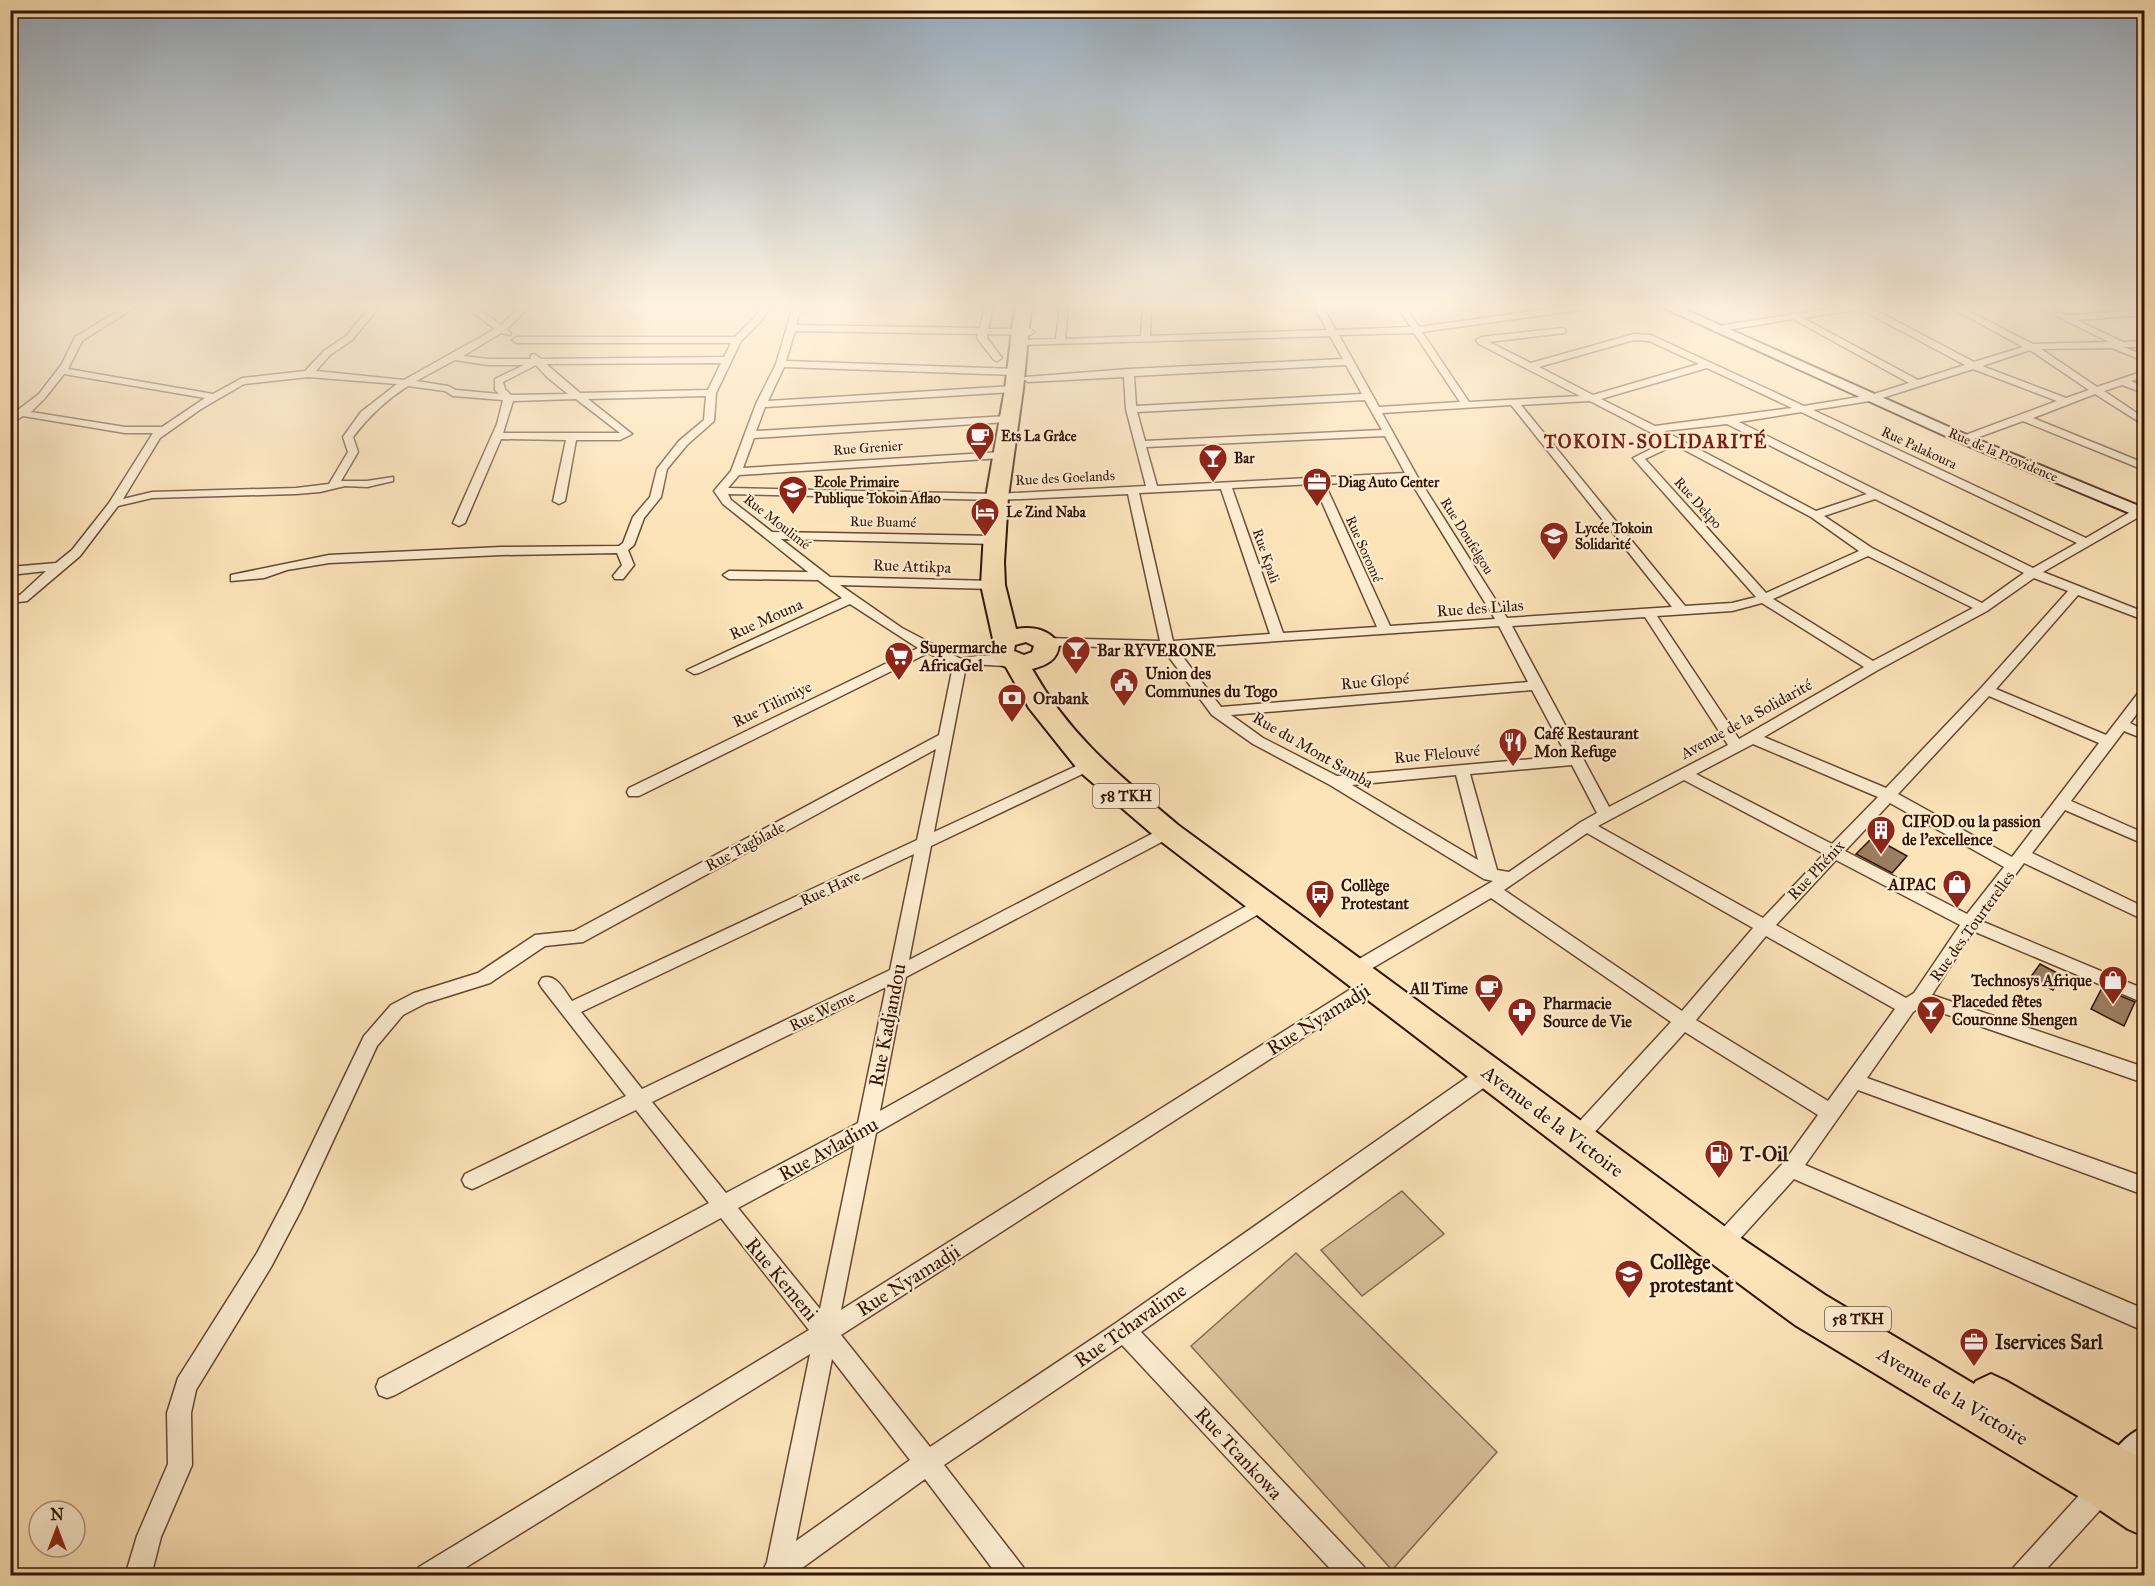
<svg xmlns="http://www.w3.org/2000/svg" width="2155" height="1586" font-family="'IM FELL Great Primer',serif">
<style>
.green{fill:#dac09a;stroke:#866a50;stroke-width:1.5}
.building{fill:#9c7f62;stroke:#331305;stroke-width:1.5}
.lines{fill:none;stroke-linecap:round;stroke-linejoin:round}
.street-casing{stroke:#654732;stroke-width:3}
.secondary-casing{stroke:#331305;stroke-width:4}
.highway-casing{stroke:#331305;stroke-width:4}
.street{fill:#fdedd1;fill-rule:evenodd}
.secondary{fill:#fdedd1;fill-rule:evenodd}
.highway{fill:#fce3b8;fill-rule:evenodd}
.labels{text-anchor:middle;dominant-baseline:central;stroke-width:4.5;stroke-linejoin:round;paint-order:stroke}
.far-poi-label{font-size:14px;font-weight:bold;fill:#331305;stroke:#fdedd1;text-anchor:start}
.far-street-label{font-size:14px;fill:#331305;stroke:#fdedd1}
.shield{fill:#fdedd1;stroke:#705442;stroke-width:1.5}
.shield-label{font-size:15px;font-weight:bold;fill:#331305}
.street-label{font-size:16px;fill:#331305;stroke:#fdedd1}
.poi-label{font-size:16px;font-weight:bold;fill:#331305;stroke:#fdedd1;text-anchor:start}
.far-district-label{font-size:18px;font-weight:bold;letter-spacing:1.5px;fill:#7a1f14;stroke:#fdedd1}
.near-street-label{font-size:20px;fill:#331305;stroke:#fdedd1}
.near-poi-label{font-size:20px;font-weight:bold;fill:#331305;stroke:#fdedd1;text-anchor:start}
</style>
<rect width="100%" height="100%" fill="#fce3b8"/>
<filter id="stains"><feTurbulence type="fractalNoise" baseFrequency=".00333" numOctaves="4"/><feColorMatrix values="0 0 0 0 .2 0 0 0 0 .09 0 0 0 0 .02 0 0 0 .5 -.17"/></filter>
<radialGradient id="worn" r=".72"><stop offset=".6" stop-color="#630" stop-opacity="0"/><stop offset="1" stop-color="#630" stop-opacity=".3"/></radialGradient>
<!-- green -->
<g class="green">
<path d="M1402 1191 1444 1234 1362 1296 1321 1250Z"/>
<path d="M1296 1253 1497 1452 1392 1570 1191 1346Z"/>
</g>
<!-- building -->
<g class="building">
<path d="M1873 837 1907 856 1892 873 1856 854Z"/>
<path d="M2040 964 2063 976 2053 990 2030 978Z"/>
<path d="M2102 988 2135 1002 2124 1026 2091 1009Z"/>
</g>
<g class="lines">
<!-- street casing -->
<g class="street-casing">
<g id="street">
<path d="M127 306H137L82 341 68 369 213 394 242 378 305 371 324 351 346 336 371 306H380L352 340 330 355 316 371 404 380 495 329 464 306H474L501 325 521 306H530L507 329 511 333 510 335 501 333 463 356 488 359H531V355L534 354 541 359 724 357 731 343H517L512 340 517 337H735L755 317 762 306H770L762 320 741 341 716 393 714 421 687 445 667 469 661 497 644 518 634 545 628 550 634 565 623 579H615L613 576 622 565 617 553 501 555 329 563 287 570 264 578 231 581V575L329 555 501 547 619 546 623 543 633 517 650 497 657 469 679 441 704 420 706 396 588 399 632 434 620 440H576L565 501 559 504 553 501 566 440 501 439 465 523 459 526 453 523 497 424 503 400 453 396 445 391 408 386C386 400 369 416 353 437L358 452 341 481H367L393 477V481L367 487 345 486 320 492 296 494 152 498 118 506 80 556 27 601 10 603V595H20L46 571 10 575V567L56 563 72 550 109 503 153 433H125L23 416 10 424V416L39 394 62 364 75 337ZM455 360 488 365H524L495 379V390L499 394 456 390 448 386 416 381ZM721 363 708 390 580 393 546 364ZM536 365 547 377 568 394 511 395 505 389 503 382ZM64 374 205 398 162 427H125L31 412 45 398ZM308 377 397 384 361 412 343 437 348 452 329 484 296 488 152 492 123 499 160 438 201 409 244 384ZM576 399 620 433H503L513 401Z"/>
<path d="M793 306H801L796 325 980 328 985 306H993L988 329H1030L1034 332 1030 335 987 334V338L1002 358 997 361 994 360 977 338 978 334 795 331 786 361 1016 369 1021 372 1016 375 784 367 768 401 1014 386 1019 389 1014 392 765 407 756 431 1007 416 1012 419 1007 422 754 438 743 468 1002 452 1007 455 1002 458 739 475 728 488 997 494 1146 486 1126 409 1124 377 1028 382 1023 379 1025 377 1129 369 1343 359 1330 336 1016 345V341L1019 340 1056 339 1060 306H1068L1065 339 1141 336 1143 306H1151L1150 336 1327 330 1314 306H1322L1336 330 1411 327 1397 306H1405L1419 327 1569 306H1592L1588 309 1422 332 1469 402 1580 396 1479 344 1476 340 1481 337 1562 328 1565 329V333L1489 342 1531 363 1634 334 1651 335 1804 406 1871 395 1909 383 1793 319 1715 332 1711 329 1712 327 1845 306H1868L1974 362 2023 347 1948 306H1959L2033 344 2109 342 2037 306H2048L2067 315 2144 310V315L2077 320 2123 342 2144 341V347H2123L2144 355V361L2112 348 2041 349 2097 387 2144 371V377L2131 381 2144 387V393L2122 385 2104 391 2144 418V425L2095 394 2033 418 2144 463V470L2023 421 1968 441H1960V437L2057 401 1973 369 1876 400 1813 410 2086 538 2144 504V514L2043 572 2144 612V620L2078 595 1996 689 2106 735 2139 692 2144 691V704L2130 723 2144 730V739L2124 731 2071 801 2144 833V844L2065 810 2032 853 2144 907V920L2024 863 1981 921 2144 989V1003L1973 931 1932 995 2144 1067V1083L1922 1006 1913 1012 1867 1078 2144 1177V1195L1858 1090 1805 1165 2144 1309V1331L1794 1179 1736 1243 1729 1246 1722 1243 1719 1236 1722 1229 1784 1162 1818 1115 1685 1032 1593 1134 1586 1137 1579 1134 1576 1128 1579 1122 1671 1022 1491 898 1359 976 1353 978 1347 976 1344 971 1347 966 1493 881 1484 879 1330 785 1253 744 1212 715 1163 649 1040 645 1038 642 1045 638 1160 641 1128 494 997 500 728 494 731 500 772 532 995 536 1001 540 995 544 781 539 830 577 993 581 999 585 993 589 840 585 902 628 961 659C973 655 1010 653 1019 661 1007 671 981 661 966 666L934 832 1085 762H1095L1097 765 1095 768 931 846 909 960 1163 828H1173L1176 832 1173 836 906 977 880 1111 1259 899 1265 897 1271 899 1273 903 1271 907 876 1133 841 1310 1370 977 1376 975 1382 977 1385 982 1382 987 841 1335 930 1447 1116 1323 1482 1067 1489 1065 1496 1067 1498 1073 1496 1079 1141 1332 1364 1567 1367 1576H1337L1122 1345 944 1465 1023 1567 1026 1576H998L925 1479 791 1576H764L763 1571 767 1562 810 1354 452 1576H416L419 1567 809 1330 721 1218 395 1395 387 1398 379 1395 376 1387 379 1379 709 1203 636 1110 479 1186 472 1189 465 1186 462 1180 465 1174 626 1096 542 988 539 983 542 978C556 973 564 990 572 1001L917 840 936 749 583 942 545 946 490 983 426 1003 403 1015 377 1046 301 1210 271 1267 196 1390 191 1413 192 1465 161 1537 151 1576H125L137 1536 168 1464 167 1413 178 1378 257 1253 287 1196 364 1036 391 1005 414 993 478 973 535 935 574 931 939 735 953 666 928 653 639 796H629L627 792 629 788 918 648 850 604 699 673 694 674 687 670 842 598 818 580 729 579 723 575 729 571 808 572 723 504 714 491 731 471 756 404 776 364ZM1860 309 1965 365 1918 380 1803 318ZM1414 333 1460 402 1379 407 1339 335ZM1634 340 1649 341 1699 364 1593 395 1539 367ZM2030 350 2089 390 2066 398 1982 366ZM1346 365 1362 394 1136 406 1134 376ZM1707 368 1792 408 1655 426 1601 399ZM1365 400 1382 430 1145 441 1137 412ZM1590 401 1667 441 1633 458 1756 597 1732 603 1685 606 1521 405ZM1511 405 1512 406 1672 607 1507 618 1417 476 1382 413ZM1801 412 2077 543 2033 568 1739 422ZM1727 424 1867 494 1816 511 1664 431ZM1385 436 1405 473 1157 486 1146 447ZM1675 445 1811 517 1859 551 1766 593 1645 459ZM1409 479 1495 619 1390 626 1325 484ZM1314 484 1377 627 1283 633 1232 488ZM1221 489 1270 634 1173 641 1139 493ZM1875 499 2024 573 1982 603 1872 548 1824 516ZM1868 556 1973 608 1873 661 1773 599ZM2034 578 2068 591 1982 687 1886 788 1764 737 1878 670 1987 611ZM1762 603 1864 667 1739 739 1657 616 1732 611ZM1645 617 1728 745 1609 807 1512 626ZM1499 626 1528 682 1221 707 1176 648ZM1532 690 1567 756 1337 776 1263 738 1231 715ZM1989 696 2099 743 2012 857 1898 794ZM1753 744 1878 797 1832 844 1696 774ZM1572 765 1597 813 1581 822 1509 872 1497 870 1470 774ZM1456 775 1478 860 1352 785ZM1684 780 1824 854 1763 918 1598 826ZM1890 803 2004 867 1967 914 1845 851ZM1587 833 1753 928 1682 1011 1504 890ZM914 854 890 970 642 1089 581 1012ZM1836 860 1960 925 1914 993 1906 998 1776 925ZM1766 936 1895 1009 1828 1101 1696 1020ZM886 987 858 1123 726 1193 652 1102ZM854 1145 820 1309 738 1208ZM832 1359 910 1460 796 1541Z"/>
<path d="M2102 1477 2111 1480 2114 1489 2111 1498 2040 1576H2011L2014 1567 2093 1480Z"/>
</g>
</g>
<!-- secondary casing -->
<g class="secondary-casing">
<g id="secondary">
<path d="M1660 306H1677L1969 436 2144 508V519L1959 442Z"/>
<path d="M2144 1427V1471L2134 1484 2121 1489 2108 1484 2103 1471C2111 1452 2125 1435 2144 1427Z"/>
</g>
</g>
<!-- highway casing -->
<g class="highway-casing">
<path id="highway" d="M1015 306H1031L1023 389 1008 497 1004 562 1005 585 1016 629C1032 626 1049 629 1059 644 1058 660 1047 665 1032 669 1071 738 1119 775 1178 825L1735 1234 1825 1295 1974 1384 1976 1381 1991 1374 2006 1381 2144 1460V1536L2128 1529 2088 1502 1795 1325 1707 1260 1158 839 1080 772 1029 708 1006 667 997 663 988 653 993 639 981 585 986 497 1005 389ZM1026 642 1034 646 1032 652 1024 655 1014 651 1015 645Z"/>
</g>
<!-- street -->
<use href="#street" class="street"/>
<!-- secondary -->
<use href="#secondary" class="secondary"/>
<!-- highway -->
<use href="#highway" class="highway"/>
</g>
<!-- sky -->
<linearGradient id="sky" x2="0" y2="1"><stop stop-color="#95aabc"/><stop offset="0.58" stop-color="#fef2df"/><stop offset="1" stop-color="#fef2df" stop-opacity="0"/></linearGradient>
<rect width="2155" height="528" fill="url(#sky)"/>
<!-- icons -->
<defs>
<g id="cafe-pin" transform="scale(1.5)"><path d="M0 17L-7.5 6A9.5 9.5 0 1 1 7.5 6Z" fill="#8f2418" stroke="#fdedd1"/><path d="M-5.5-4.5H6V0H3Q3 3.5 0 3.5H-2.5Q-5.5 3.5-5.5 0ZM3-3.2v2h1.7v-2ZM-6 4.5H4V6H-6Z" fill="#fff"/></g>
<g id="bar-pin" transform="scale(1.5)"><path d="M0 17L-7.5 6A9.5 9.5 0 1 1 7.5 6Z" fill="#8f2418" stroke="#fdedd1"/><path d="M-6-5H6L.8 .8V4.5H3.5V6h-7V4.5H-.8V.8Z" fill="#fff"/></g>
<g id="office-pin" transform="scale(1.5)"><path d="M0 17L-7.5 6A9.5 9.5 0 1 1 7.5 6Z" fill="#8f2418" stroke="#fdedd1"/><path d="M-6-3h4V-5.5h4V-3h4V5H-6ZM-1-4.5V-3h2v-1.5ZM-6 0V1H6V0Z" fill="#fff"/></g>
<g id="school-pin" transform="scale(1.5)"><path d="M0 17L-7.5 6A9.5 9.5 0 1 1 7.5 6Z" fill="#8f2418" stroke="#fdedd1"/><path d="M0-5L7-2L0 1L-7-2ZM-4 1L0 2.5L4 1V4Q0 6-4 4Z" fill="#fff"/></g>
<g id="hotel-pin" transform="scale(1.5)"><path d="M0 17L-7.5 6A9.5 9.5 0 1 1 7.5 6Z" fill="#8f2418" stroke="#fdedd1"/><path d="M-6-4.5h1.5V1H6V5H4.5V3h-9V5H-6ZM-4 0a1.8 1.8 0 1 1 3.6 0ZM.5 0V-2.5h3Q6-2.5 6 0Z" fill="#fff"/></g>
<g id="supermarket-pin" transform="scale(1.5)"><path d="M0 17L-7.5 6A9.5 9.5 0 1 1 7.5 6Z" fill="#8f2418" stroke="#fdedd1"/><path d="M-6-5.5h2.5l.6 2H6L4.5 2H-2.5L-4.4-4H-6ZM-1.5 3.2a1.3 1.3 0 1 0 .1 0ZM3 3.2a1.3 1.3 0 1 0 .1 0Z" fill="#fff"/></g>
<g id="civic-pin" transform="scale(1.5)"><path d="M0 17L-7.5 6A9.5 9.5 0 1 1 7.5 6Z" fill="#8f2418" stroke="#fdedd1"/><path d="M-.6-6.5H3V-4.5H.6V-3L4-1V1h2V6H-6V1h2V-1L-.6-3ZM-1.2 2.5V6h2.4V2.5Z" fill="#fff"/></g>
<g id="bank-pin" transform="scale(1.5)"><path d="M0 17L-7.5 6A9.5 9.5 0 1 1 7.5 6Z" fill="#8f2418" stroke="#fdedd1"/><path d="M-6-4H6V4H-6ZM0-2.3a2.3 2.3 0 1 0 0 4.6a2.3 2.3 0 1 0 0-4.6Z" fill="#fff"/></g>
<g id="restaurant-pin" transform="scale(1.5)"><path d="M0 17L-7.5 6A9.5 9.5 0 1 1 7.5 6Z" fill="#8f2418" stroke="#fdedd1"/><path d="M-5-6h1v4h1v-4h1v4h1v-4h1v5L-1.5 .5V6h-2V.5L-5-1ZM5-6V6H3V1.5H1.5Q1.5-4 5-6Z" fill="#fff"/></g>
<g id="building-pin" transform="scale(1.5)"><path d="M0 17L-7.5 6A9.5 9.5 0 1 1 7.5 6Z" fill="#8f2418" stroke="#fdedd1"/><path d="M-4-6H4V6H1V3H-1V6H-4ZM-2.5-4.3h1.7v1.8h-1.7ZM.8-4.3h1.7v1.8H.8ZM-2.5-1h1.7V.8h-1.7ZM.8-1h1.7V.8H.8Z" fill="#fff"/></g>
<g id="shop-pin" transform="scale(1.5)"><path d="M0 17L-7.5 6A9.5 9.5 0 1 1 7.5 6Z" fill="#8f2418" stroke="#fdedd1"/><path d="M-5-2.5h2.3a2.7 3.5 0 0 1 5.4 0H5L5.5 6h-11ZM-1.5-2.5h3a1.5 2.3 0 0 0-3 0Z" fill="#fff"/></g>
<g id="bus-pin" transform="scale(1.5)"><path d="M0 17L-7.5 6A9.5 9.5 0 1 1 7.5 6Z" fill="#8f2418" stroke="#fdedd1"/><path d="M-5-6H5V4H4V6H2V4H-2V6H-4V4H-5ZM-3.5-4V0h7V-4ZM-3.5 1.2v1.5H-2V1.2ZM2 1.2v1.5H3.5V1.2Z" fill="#fff"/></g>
<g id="pharmacy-pin" transform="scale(1.5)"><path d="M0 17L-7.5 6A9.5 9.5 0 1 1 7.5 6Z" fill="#8f2418" stroke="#fdedd1"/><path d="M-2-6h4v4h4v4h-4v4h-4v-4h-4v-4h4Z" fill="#fff"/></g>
<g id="fuel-pin" transform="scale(1.5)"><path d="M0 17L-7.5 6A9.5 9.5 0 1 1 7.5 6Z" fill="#8f2418" stroke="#fdedd1"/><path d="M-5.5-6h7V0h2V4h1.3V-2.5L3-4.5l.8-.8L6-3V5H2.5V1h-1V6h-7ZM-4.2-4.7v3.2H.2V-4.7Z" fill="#fff"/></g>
</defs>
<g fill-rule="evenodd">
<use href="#cafe-pin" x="980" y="436"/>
<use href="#bar-pin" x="1213" y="458"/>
<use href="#office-pin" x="1317" y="482"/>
<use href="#school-pin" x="793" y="490"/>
<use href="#hotel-pin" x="985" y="512"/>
<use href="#school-pin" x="1554" y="536"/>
<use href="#bar-pin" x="1076" y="650"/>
<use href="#supermarket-pin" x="899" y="656"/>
<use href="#civic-pin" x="1124" y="682"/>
<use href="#bank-pin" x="1012" y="698"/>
<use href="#restaurant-pin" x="1513" y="742"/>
<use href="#building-pin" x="1881" y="830"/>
<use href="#shop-pin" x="1957" y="884"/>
<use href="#bus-pin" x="1320" y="894"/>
<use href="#shop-pin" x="2113" y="980"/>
<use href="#cafe-pin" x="1489" y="988"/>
<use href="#bar-pin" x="1931" y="1010"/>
<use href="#pharmacy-pin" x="1522" y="1012"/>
<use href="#fuel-pin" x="1719" y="1154"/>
<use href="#school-pin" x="1629" y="1274"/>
<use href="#office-pin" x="1974" y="1342"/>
</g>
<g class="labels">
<!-- far-poi labels -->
<g class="far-poi-label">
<text x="1001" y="436">Ets La Grâce</text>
<text x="1234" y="458">Bar</text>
<text x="814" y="482">Ecole Primaire<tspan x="814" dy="16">Publique Tokoin Aflao</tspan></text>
<text x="1338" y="482">Diag Auto Center</text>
<text x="1006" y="512">Le Zind Naba</text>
<text x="1575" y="528">Lycée Tokoin<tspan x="1575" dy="16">Solidarité</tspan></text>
</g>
<!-- far-street labels -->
<g class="far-street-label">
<text transform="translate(868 448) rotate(-4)">Rue Grenier</text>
<text transform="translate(1919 448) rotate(25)">Rue Palakoura</text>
<text transform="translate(2003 455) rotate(23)">Rue de la Providence</text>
<text transform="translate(1065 478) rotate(-3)">Rue des Goelands</text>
<text transform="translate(1698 503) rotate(48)">Rue Dekpo</text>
<text transform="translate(777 522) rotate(38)">Rue Moulimé</text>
<text transform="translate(883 522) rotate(1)">Rue Buamé</text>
<text transform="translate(1467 536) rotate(58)">Rue Doufelgou</text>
<text transform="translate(1364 549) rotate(66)">Rue Soromé</text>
<text transform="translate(1266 556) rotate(71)">Rue Kpali</text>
</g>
<!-- shield labels -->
<g class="shield">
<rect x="1093" y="784" width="66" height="24" rx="4.5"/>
<rect x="1825" y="1307" width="66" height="24" rx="4.5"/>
</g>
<g class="shield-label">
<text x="1126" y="796">58 TKH</text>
<text x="1858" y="1319">58 TKH</text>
</g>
<!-- street labels -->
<g class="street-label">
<text transform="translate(912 566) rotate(2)">Rue Attikpa</text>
<text transform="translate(1480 608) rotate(-4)">Rue des Lilas</text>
<text transform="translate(766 619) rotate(-24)">Rue Mouna</text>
<text transform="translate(1375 681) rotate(-5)">Rue Glopé</text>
<text transform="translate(772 704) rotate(-26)">Rue Tilimiye</text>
<text transform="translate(1746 719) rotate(-29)">Avenue de la Solidarité</text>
<text transform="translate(1313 750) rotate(30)">Rue du Mont Samba</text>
<text transform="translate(1437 754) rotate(-5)">Rue Flelouvé</text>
<text transform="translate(745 846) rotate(-28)">Rue Tagblade</text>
<text transform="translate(1816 870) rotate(-47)">Rue Phénix</text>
<text transform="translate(830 888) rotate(-25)">Rue Have</text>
<text transform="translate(1972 926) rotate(-54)">Rue des Tourterelles</text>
<text transform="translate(822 1011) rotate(-26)">Rue Weme</text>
</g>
<!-- poi labels -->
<g class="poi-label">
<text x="920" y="647">Supermarche<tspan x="920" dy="18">AfricaGel</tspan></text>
<text x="1097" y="650">Bar RYVERONE</text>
<text x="1145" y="673">Union des<tspan x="1145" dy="18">Communes du Togo</tspan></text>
<text x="1033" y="698">Orabank</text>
<text x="1534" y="733">Café Restaurant<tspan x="1534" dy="18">Mon Refuge</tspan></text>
<text x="1902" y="821">CIFOD ou la passion<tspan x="1902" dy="18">de l'excellence</tspan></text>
<text x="1936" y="884" text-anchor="end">AIPAC</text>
<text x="1341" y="885">Collège<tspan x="1341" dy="18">Protestant</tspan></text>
<text x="2092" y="980" text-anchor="end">Technosys Afrique</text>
<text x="1468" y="988" text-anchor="end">All Time</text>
<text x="1952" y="1001">Placeded fêtes<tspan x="1952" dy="18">Couronne Shengen</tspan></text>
<text x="1543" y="1003">Pharmacie<tspan x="1543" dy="18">Source de Vie</tspan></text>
</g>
<!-- far-district labels -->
<g class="far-district-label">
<text x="1656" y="442">TOKOIN-SOLIDARITÉ</text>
</g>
<!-- near-street labels -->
<g class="near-street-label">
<text transform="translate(1318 1019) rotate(-32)">Rue Nyamadji</text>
<text transform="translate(887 1025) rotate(-79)">Rue Kadjandou</text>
<text transform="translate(1553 1121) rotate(37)">Avenue de la Victoire</text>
<text transform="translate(828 1149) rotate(-29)">Rue Avladinu</text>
<text transform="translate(782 1279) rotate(50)">Rue Kemeni</text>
<text transform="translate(908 1280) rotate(-32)">Rue Nyamadji</text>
<text transform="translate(1130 1325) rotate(-35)">Rue Tchavalime</text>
<text transform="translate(1953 1396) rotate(31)">Avenue de la Victoire</text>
<text transform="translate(1239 1453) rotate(47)">Rue Tcankowa</text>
</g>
<!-- near-poi labels -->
<g class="near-poi-label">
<text x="1740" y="1154">T-Oil</text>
<text x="1650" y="1262">Collège<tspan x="1650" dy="23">protestant</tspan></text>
<text x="1995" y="1342">Iservices Sarl</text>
</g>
</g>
<!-- margin -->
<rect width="2155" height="1586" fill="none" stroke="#fce3b8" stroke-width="36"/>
<rect x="12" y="12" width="2131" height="1562" fill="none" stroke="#331305" stroke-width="3"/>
<rect x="18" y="18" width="2119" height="1550" fill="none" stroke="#331305" stroke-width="1.5"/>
<!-- north arrow -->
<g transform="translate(57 1529)"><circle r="28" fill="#fdedd1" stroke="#ac967f" stroke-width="1.5"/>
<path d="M0-4.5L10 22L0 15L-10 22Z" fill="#8f2418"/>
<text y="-9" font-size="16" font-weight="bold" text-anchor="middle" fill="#331305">N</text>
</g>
<rect width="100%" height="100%" filter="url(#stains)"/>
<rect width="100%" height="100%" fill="url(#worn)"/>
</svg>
